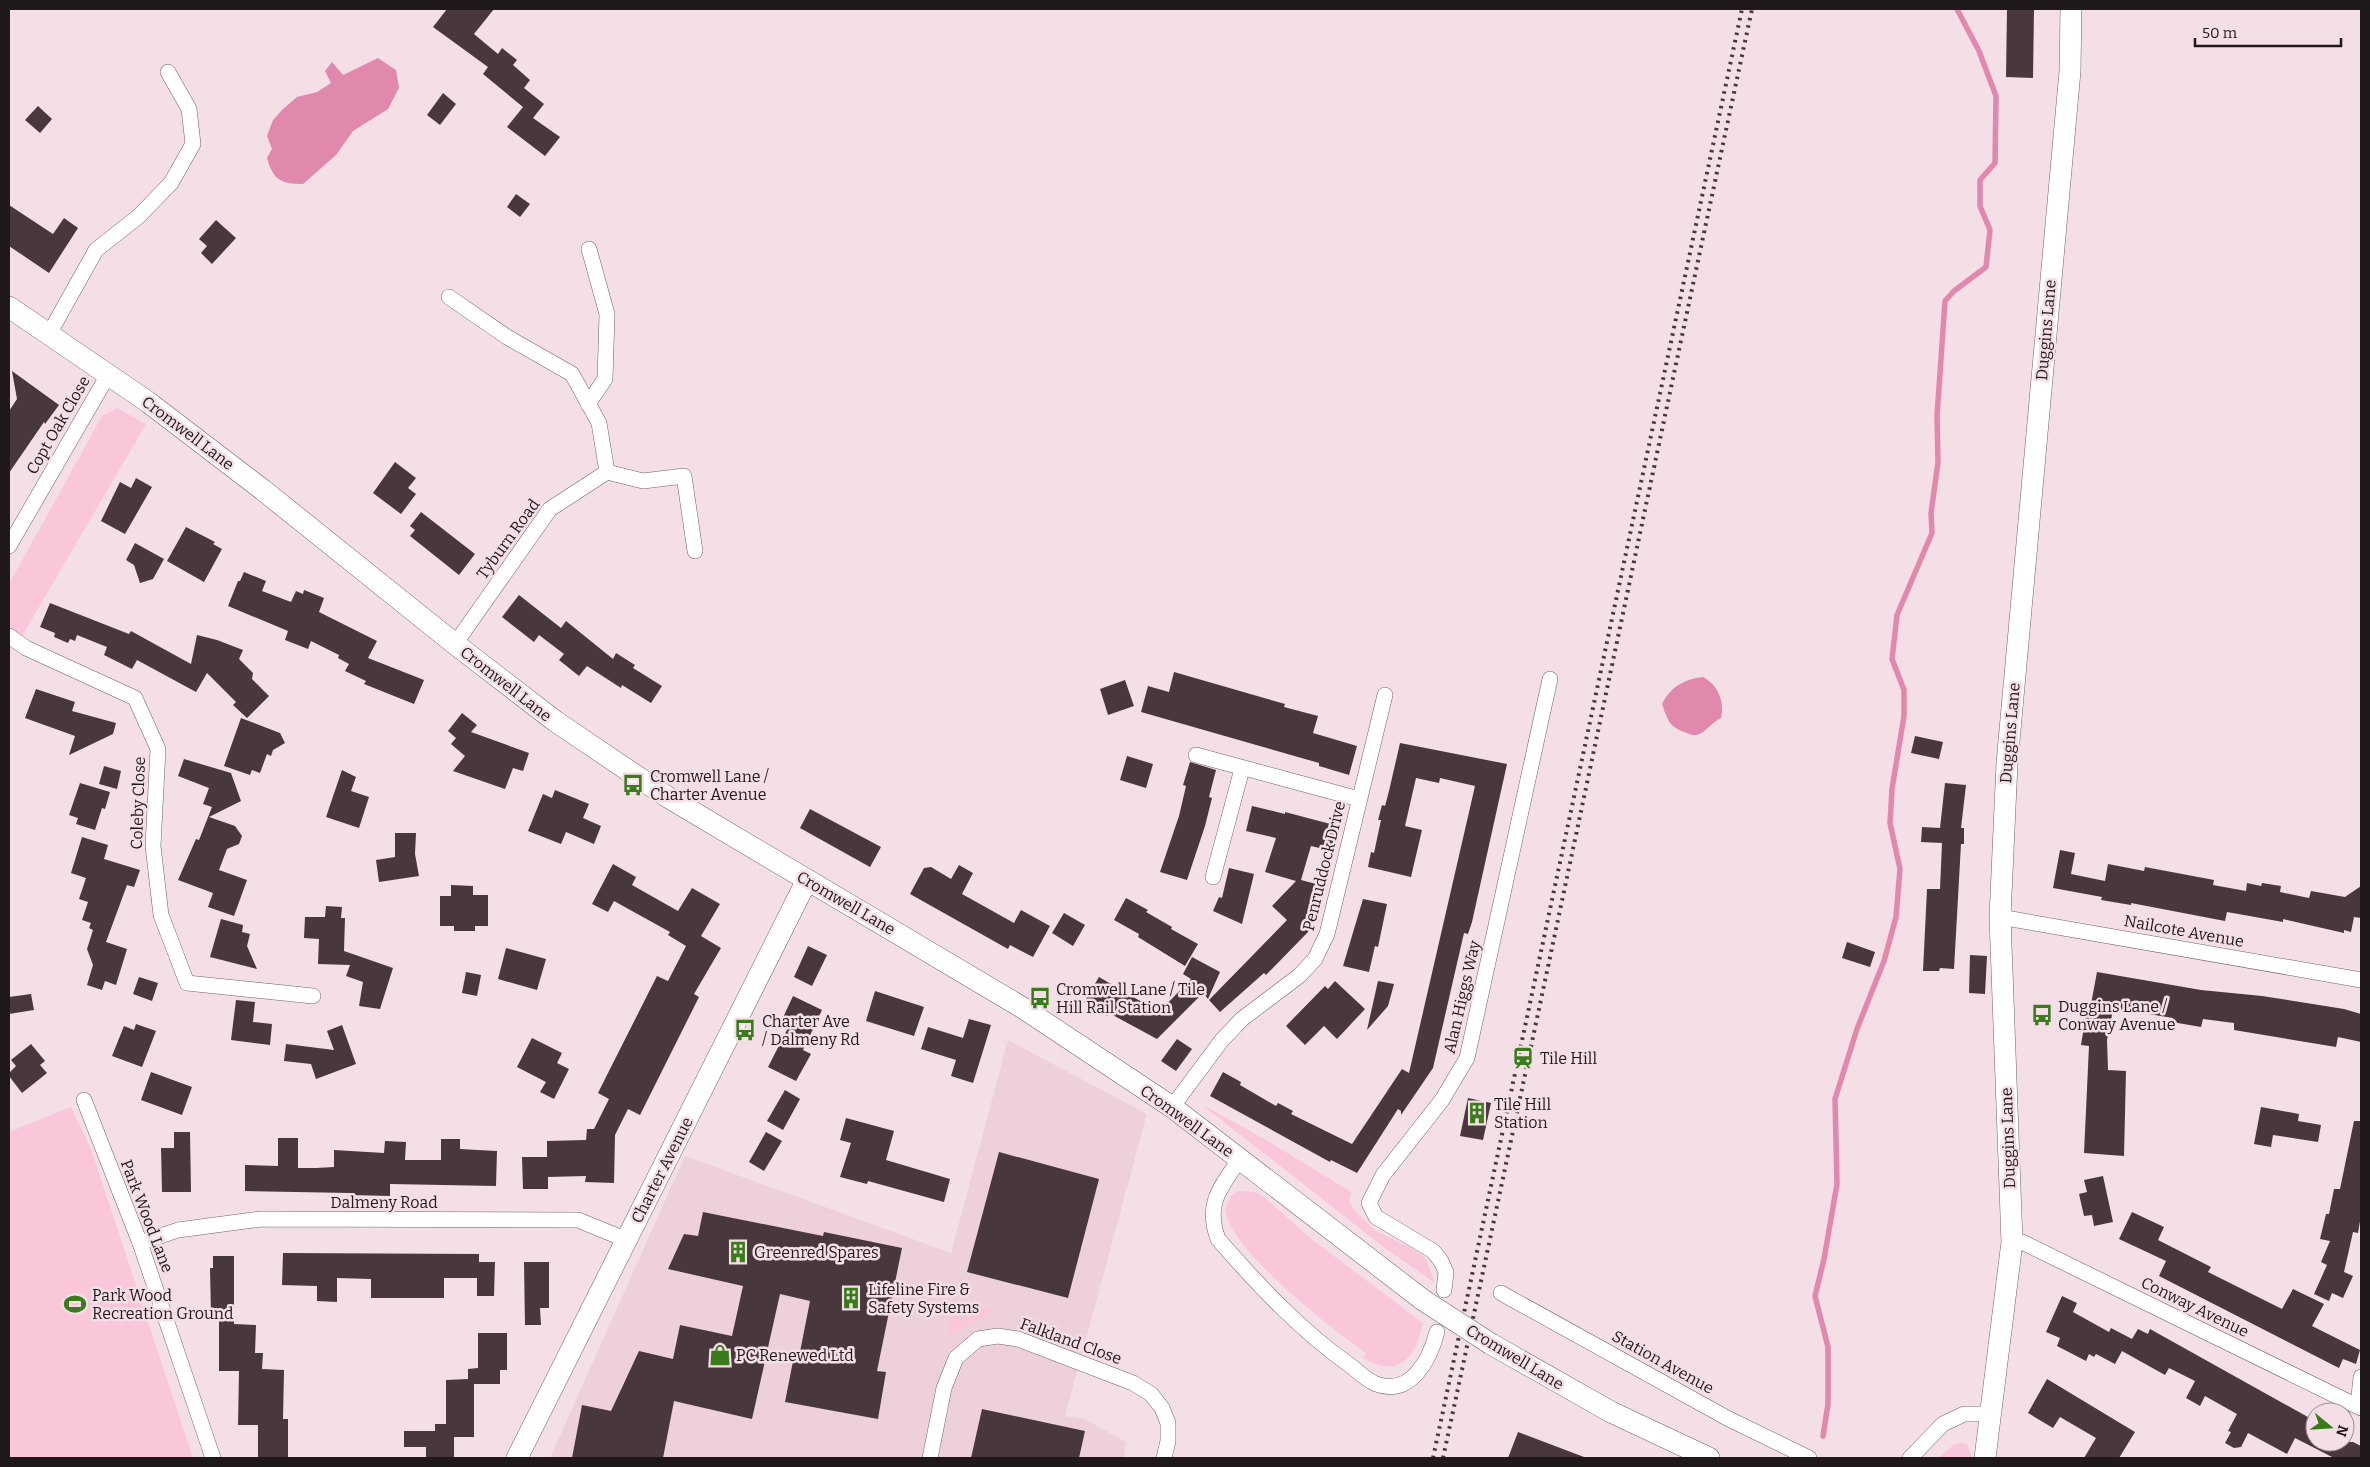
<svg xmlns="http://www.w3.org/2000/svg" width="2370" height="1467" font-family="Bitter,serif">
<style>
.built{fill:#eed0db}
.green{fill:#fac6d9}
.water{fill:#e089ac}
.lines{fill:none;stroke-linecap:round;stroke-linejoin:round}
.stream{stroke:#e089ac;stroke-width:5.5}
.building{fill:#49373e}
.street-casing{stroke:#736066;stroke-width:16}
.secondary-casing{stroke:#736066;stroke-width:22}
.street{stroke:#fff;stroke-width:15}
.secondary{stroke:#fff;stroke-width:21}
.rail{stroke:#42393c;stroke-width:4;stroke-dasharray:2.5 5;stroke-linecap:butt}
.secondary-bridge-casing{stroke:#736066;stroke-width:22;stroke-linecap:butt}
.secondary-bridge{stroke:#fff;stroke-width:21}
.labels{text-anchor:middle;dominant-baseline:central;stroke-width:5;stroke-linejoin:round;paint-order:stroke}
.street-label{font-size:16px;fill:#20191b;stroke:#f5dfe7}
.poi-label{font-size:16px;fill:#20191b;stroke:#f5dfe7;text-anchor:start}
</style>
<rect width="100%" height="100%" fill="#f5dfe7"/>
<!-- built -->
<path class="built" d="M1008 1040 1147 1114 1065 1416 1085 1419 1126 1442 1124 1458H550L685 1156 951 1253Z"/>
<!-- green -->
<g class="green">
<path d="M117 408 146 424 22 636 9 626V584L102 416Z"/>
<path d="M1201 1104 1268 1141 1351 1192 1349 1202 1357 1213 1376 1231 1413 1249 1426 1259 1435 1283 1386 1249Z"/>
<path d="M71 1107 91 1149 193 1458H9V1132Z"/>
<path d="M1238 1191 1255 1192 1264 1197 1314 1241 1423 1323C1416 1356 1400 1380 1363 1358L1366 1353C1331 1328 1231 1251 1225 1210L1231 1196Z"/>
<path d="M955 1300 995 1311 946 1336Z"/>
<path d="M1962 1443 1967 1444 1972 1458H1938L1955 1444Z"/>
</g>
<!-- water -->
<g class="water">
<path d="M378 58 396 70 399 88 388 109 353 131 336 155 303 184C281 184 273 180 267 158L272 149 267 136 273 120 283 109 297 97 317 92 331 83 325 71 332 62 343 75Z"/>
<path d="M1703 677C1718 685 1725 702 1721 718 1712 722 1706 732 1699 734 1694 736 1691 735 1687 733 1669 727 1668 721 1662 704 1670 687 1684 679 1703 677Z"/>
</g>
<g class="lines">
<!-- stream -->
<path class="stream" d="M1823 1436 1828 1404V1347L1815 1296 1824 1259 1837 1184 1835 1099 1857 1029 1884 961 1896 917 1900 869 1890 823 1892 789 1904 716V690L1892 659 1897 615 1932 533 1931 513 1938 462 1937 416 1945 301 1954 291 1986 267 1990 230 1980 206V180L1995 163 1996 96 1979 51 1957 9"/>
</g>
<!-- building -->
<g class="building">
<path d="M447 9H494L474 34 498 54 502 48 517 60 513 65 530 80 524 88 544 104 533 118 560 137 545 156 507 127 523 107 483 74 488 67 433 27Z"/>
<path d="M2007 9H2034L2033 78 2006 77Z"/>
<path d="M443 93 456 104 440 125 427 115Z"/>
<path d="M38 106 52 119 40 133 25 120Z"/>
<path d="M516 194 530 204 520 217 507 207Z"/>
<path d="M9 205 53 234 64 218 78 228 49 273 9 246Z"/>
<path d="M216 220 236 238 212 264 201 253 207 246 199 239Z"/>
<path d="M12 371 59 405 45 424 44 422 9 473V411L17 399Z"/>
<path d="M395 462 416 478 408 488 416 494 401 514 373 493Z"/>
<path d="M136 478 152 487 125 534 101 521 120 482 131 488Z"/>
<path d="M421 512 475 554 459 575 410 536 415 530 410 526Z"/>
<path d="M186 527 215 542 213 544 222 549 204 582 167 561Z"/>
<path d="M135 543 164 559 153 579 140 583 134 565 126 560Z"/>
<path d="M244 572 266 581 262 591 291 602 296 591 303 594 304 590 324 598 319 612 377 641 368 658 424 680 414 704 364 684 366 681 345 671 349 664 338 658 339 655 311 641 308 649 285 640 288 631 228 606 238 581H240Z"/>
<path d="M519 595 561 628 566 621 613 659 616 653 635 665 633 668 662 686 651 703 622 685 621 688 587 666 579 676 559 660 564 654 539 635 534 642 502 617Z"/>
<path d="M50 603 129 634 131 631 191 664 197 635 217 640 243 650 239 659 253 673 252 679 269 696 247 718 233 705 236 702 207 673 196 692 137 660 132 669 104 655 107 647 77 635 75 641 70 639 68 643 54 637 55 633 40 627Z"/>
<path d="M1174 672 1285 704 1284 707 1318 716 1313 733 1357 746 1349 775 1319 766V763L1141 712 1148 686 1169 692Z"/>
<path d="M1125 680 1134 706 1108 715 1100 689Z"/>
<path d="M36 689 75 702 72 711 116 723 113 734 69 755 75 736 25 718Z"/>
<path d="M462 713 477 725 471 732 529 753 523 771 513 768 505 789 453 771 465 756 451 744 456 738 448 731Z"/>
<path d="M241 718 280 733 285 743 273 750 271 756 267 754 260 773 252 770 250 775 224 766Z"/>
<path d="M1915 736 1943 742 1939 759 1911 753Z"/>
<path d="M1400 743 1507 764 1472 922 1468 934 1464 933 1433 1068 1401 1115V1111L1398 1109 1357 1173 1331 1160 1330 1162 1210 1096 1223 1072 1241 1082 1240 1085 1276 1106 1278 1103 1293 1111 1291 1114 1352 1144 1402 1069 1409 1073 1475 786 1440 778 1439 783 1416 778 1405 826 1422 830 1411 877 1368 867 1371 852 1374 853 1381 820H1378L1382 805 1385 806 1389 791Z"/>
<path d="M1127 756 1153 764 1146 788 1120 780Z"/>
<path d="M184 759 231 773 241 801 209 817 235 826 242 836 239 844 227 849 219 870 247 880 234 916 208 907 213 893 178 880 196 839 199 840 212 807 203 804 209 788 178 776Z"/>
<path d="M1190 762 1216 770 1209 797 1212 798 1205 826 1187 880 1160 872 1179 816 1186 786 1183 785Z"/>
<path d="M104 766 121 771 117 789 99 784Z"/>
<path d="M342 770 356 777 351 791 369 797 359 828 326 817Z"/>
<path d="M80 783 110 792 105 809 102 808 95 830 76 824 78 818 69 815Z"/>
<path d="M1945 783 1966 785 1961 828H1964V844H1961L1954 969 1940 968 1939 971H1923L1927 889H1940L1942 843 1921 842 1922 827 1940 828Z"/>
<path d="M555 790 589 804 583 818 601 826 594 844 566 832 561 844 528 831 543 794 552 798Z"/>
<path d="M1252 806 1285 814V812L1338 826 1332 851 1311 846 1301 880 1320 885 1308 932 1266 975 1264 973 1220 1012 1209 1000 1287 920 1272 906 1296 881 1265 872 1276 838 1246 831Z"/>
<path d="M810 809 881 847 870 867 800 828Z"/>
<path d="M395 833H416L415 854 419 876 379 882 376 860 395 857Z"/>
<path d="M82 837 108 845 104 859 140 870 134 887 127 885 106 942 127 949 116 985 105 981 102 990 87 985 93 965 87 949 93 930 89 928 91 923 82 920 88 902 79 899 86 878 71 873Z"/>
<path d="M2060 850 2075 853 2071 874 2105 881 2108 864 2144 871 2145 867 2214 880 2213 885 2246 891 2247 883 2261 886 2262 883 2281 886 2280 892 2309 898 2311 891 2345 897 2361 886V918L2354 917 2351 932 2344 930V933L2283 919V922L2227 912 2225 921 2131 903V905L2101 900 2102 897 2053 888Z"/>
<path d="M613 864 636 877 632 885 678 911 692 888 720 904 701 936 721 948 694 994 699 997 640 1115 628 1109 615 1135 614 1183 585 1182 586 1176 548 1177V1189H523L522 1157H547V1141L586 1140 587 1129H594L609 1099 598 1093 610 1069 657 976 668 981 686 946 668 935 670 932 614 901 608 912 592 904Z"/>
<path d="M959 865 973 873 962 894 1014 923 1021 910 1050 926 1033 957 1010 945 1008 949 910 894 924 868 931 867 951 879Z"/>
<path d="M1229 868 1254 874 1242 924 1213 911 1219 897 1222 898Z"/>
<path d="M451 885 473 886V895H488V926H475V931H454V926H440V896H451Z"/>
<path d="M1126 898 1148 910 1146 912 1172 927 1171 929 1198 944 1185 966 1138 937 1139 934 1114 920Z"/>
<path d="M1363 899 1387 904 1378 947 1375 946 1369 972 1343 966Z"/>
<path d="M326 906 342 907 341 918H345L344 951 393 968 380 1009 359 1006 363 982 346 976 350 965 318 964 319 939 304 938 305 917H325Z"/>
<path d="M1064 913 1085 925 1073 946 1052 933Z"/>
<path d="M221 919 243 925 242 932 250 934 247 946 257 969 210 957Z"/>
<path d="M1847 942 1875 952 1870 967 1842 958Z"/>
<path d="M808 946 827 955 812 986 794 977Z"/>
<path d="M506 948 546 959 537 990 498 979Z"/>
<path d="M1970 955 1987 956 1985 994 1969 993Z"/>
<path d="M1192 957 1220 972 1208 999 1203 993 1157 1039 1109 1013 1107 1016 1084 1002 1099 977 1159 1012 1191 979 1183 974Z"/>
<path d="M466 972 481 975 477 996 462 993Z"/>
<path d="M2097 972 2201 990 2262 996 2344 1009 2361 1014V1042L2338 1037 2336 1047 2234 1030V1023L2203 1019 2201 1027 2172 1022 2173 1018 2124 1010V1012L2113 1010 2107 1040 2108 1070 2126 1071 2124 1156 2084 1153 2089 1046 2081 1045 2086 1015H2089Z"/>
<path d="M139 977 158 983 152 1001 133 994Z"/>
<path d="M1335 981 1365 1009 1337 1039 1324 1026 1305 1045 1286 1026 1325 986 1328 989Z"/>
<path d="M1378 981 1394 984 1388 1006 1367 1030Z"/>
<path d="M875 991 924 1007 914 1036 866 1021Z"/>
<path d="M31 994 34 1010 9 1014V997Z"/>
<path d="M793 996 822 1010 803 1050 811 1054 796 1081 768 1067 788 1028 780 1024Z"/>
<path d="M236 1000 255 1002 253 1022 272 1024 270 1045 231 1040Z"/>
<path d="M969 1019 991 1025 973 1083 951 1076 956 1060 921 1049 928 1027 963 1038Z"/>
<path d="M136 1024 156 1031 142 1067 112 1056 124 1026 134 1030Z"/>
<path d="M342 1025 356 1064 316 1079 311 1064 284 1061 286 1044 334 1050 327 1031Z"/>
<path d="M532 1038 562 1053 557 1063 569 1069 554 1099 540 1092 546 1082 517 1067Z"/>
<path d="M1177 1039 1192 1049 1176 1071 1161 1061Z"/>
<path d="M31 1044 45 1061 40 1065 47 1073 22 1093 9 1076V1073L16 1066 11 1060Z"/>
<path d="M151 1072 192 1087 182 1115 141 1100Z"/>
<path d="M785 1090 800 1099 783 1130 767 1121Z"/>
<path d="M1468 1098 1491 1103 1483 1140 1460 1136Z"/>
<path d="M2261 1107 2299 1114 2298 1121 2321 1125 2318 1142 2273 1135 2271 1147 2254 1144Z"/>
<path d="M846 1118 894 1131 886 1160 950 1179 944 1202 868 1181 867 1184 840 1177 851 1143 840 1140Z"/>
<path d="M2354 1121H2361V1215L2358 1233 2353 1232 2344 1272 2353 1276 2343 1298 2332 1293 2329 1301 2314 1294 2327 1265 2321 1262 2330 1241 2320 1239 2326 1214H2329L2334 1189H2340Z"/>
<path d="M174 1132H190L191 1192H162L161 1148H174Z"/>
<path d="M766 1132 782 1141 764 1171 749 1162Z"/>
<path d="M278 1138H298V1168H316L334 1167V1150L384 1153 385 1141 406 1142 405 1160H441V1139H460V1149L497 1151 496 1186 390 1184V1196L350 1195V1193L245 1191V1165L278 1166Z"/>
<path d="M999 1152 1099 1179 1068 1298 967 1272Z"/>
<path d="M2103 1176 2113 1222 2094 1226 2092 1215 2084 1216 2079 1194 2087 1192 2084 1180Z"/>
<path d="M703 1212 823 1236 824 1232 902 1248 877 1371 886 1372 878 1419 785 1402 794 1356 799 1357 810 1301 780 1294 752 1419 674 1401 663 1458H572L582 1405 611 1411 639 1351 673 1359 680 1325 732 1336 743 1286 668 1269 684 1234 698 1236Z"/>
<path d="M2132 1212 2164 1227 2158 1240 2211 1267 2208 1272 2282 1309 2293 1289 2324 1304 2312 1326 2360 1350 2356 1364 2343 1359 2339 1368 2159 1276 2166 1261 2119 1239Z"/>
<path d="M283 1253 479 1254V1262H495L494 1296H477V1278H444V1298H371V1279L337 1278V1302L317 1301V1286L282 1285Z"/>
<path d="M213 1256H234V1324L256 1325 255 1353H263L262 1369 284 1370 283 1419H288V1458H258V1425H238L239 1371H219V1315H211L210 1268H213Z"/>
<path d="M524 1262H549V1308H540L541 1325H525Z"/>
<path d="M2062 1296 2077 1303 2073 1312 2109 1332 2111 1328 2132 1339 2138 1329 2148 1334 2150 1329 2315 1421V1442H2353L2361 1446V1458H2334L2295 1438 2287 1454 2248 1433 2241 1447 2234 1448 2225 1443 2231 1432 2228 1431 2237 1414 2205 1396 2200 1406 2186 1398 2195 1381 2169 1368 2165 1375 2122 1351 2115 1364 2096 1354 2094 1357 2089 1354 2086 1361 2057 1346 2060 1338 2046 1332Z"/>
<path d="M478 1333H507V1370H500V1384H474V1437H454V1458H426V1447H404V1431H435V1424H446V1380L468 1379V1369L478 1368Z"/>
<path d="M2047 1379 2135 1432 2119 1458H2084L2096 1438 2060 1417 2053 1428 2028 1413Z"/>
<path d="M982 1409 1085 1431 1079 1458H971Z"/>
<path d="M1518 1432 1584 1457V1458H1508Z"/>
</g>
<g class="lines">
<!-- street casing -->
<g class="street-casing">
<g id="street">
<path d="M449 297 507 337 572 374 599 423 607 472"/>
<path d="M49 334 96 250 139 216 171 183 193 144 189 109 168 72"/>
<path d="M588 404 605 379 607 314 589 249"/>
<path d="M607 472 643 481 684 476 695 551"/>
<path d="M9 546 108 375"/>
<path d="M9 636 26 648 135 698 158 749 153 846 161 915 187 983 313 996"/>
<path d="M455 644 550 509 607 472"/>
<path d="M1196 755 1359 799"/>
<path d="M1213 877 1242 769"/>
<path d="M2000 917 2361 980"/>
<path d="M84 1100 140 1243 213 1458"/>
<path d="M1172 1107 1222 1040 1242 1019 1299 976 1315 959 1327 934 1385 695"/>
<path d="M1240 1159C1220 1188 1205 1204 1218 1239 1258 1285 1301 1331 1351 1366 1358 1372 1367 1380 1376 1384 1411 1397 1430 1359 1437 1332"/>
<path d="M2012 1242H2022L2361 1408"/>
<path d="M140 1243 178 1230 261 1219 578 1220 627 1240"/>
<path d="M1444 1290 1446 1272 1441 1261 1433 1251 1376 1217 1369 1203 1383 1175 1442 1100 1467 1058 1550 679"/>
<path d="M1501 1293 1727 1418 1809 1458"/>
<path d="M2358 1406 2361 1377"/>
<path d="M930 1458 944 1388 956 1358 978 1339 998 1336 1018 1339 1133 1383 1151 1394 1162 1408 1168 1423V1441L1164 1458"/>
<path d="M1910 1458 1943 1424 1964 1414H1991"/>
</g>
</g>
<!-- secondary casing -->
<g class="secondary-casing">
<g id="secondary">
<path d="M9 307 148 402 263 490 455 644 555 721 666 796 1023 1008 1172 1107 1423 1300"/>
<path d="M1491 1344 1611 1412 1709 1458"/>
<path d="M517 1458 807 880"/>
<path d="M1985 1458 2012 1242 2000 917 2007 763 2070 71 2071 9"/>
</g>
</g>
<!-- street -->
<use href="#street" class="street"/>
<!-- secondary -->
<use href="#secondary" class="secondary"/>
<!-- rail -->
<g class="rail">
<path d="M1433 1458 1742 9"/>
<path d="M1443 1458C1547 975 1648 492 1752 9"/>
</g>
<!-- secondary-bridge casing -->
<g class="secondary-bridge-casing">
<path id="secondary-bridge" d="M1423 1300 1491 1344"/>
</g>
<!-- secondary-bridge -->
<use href="#secondary-bridge" class="secondary-bridge"/>
</g>
<!-- icons -->
<defs>
<g id="bus-bare" transform="scale(1.725)"><path d="M-5-6H5V4H4V6H2V4H-2V6H-4V4H-5ZM-3.5-4V0h7V-4ZM-3.5 1.2v1.5H-2V1.2ZM2 1.2v1.5H3.5V1.2Z" fill="#3a7c1c" stroke="#f5dfe7" stroke-width="2.5" paint-order="stroke"/></g>
<g id="station-bare" transform="scale(1.725)"><path d="M-3-6H3Q5-6 5-4V2Q5 4 3 4L4.5 6H3L1.5 4h-3L-3 6H-4.5L-3 4Q-5 4-5 2V-4Q-5-6-3-6ZM-3.5-4v3h7v-3ZM-3.5 1v1.5H-2V1ZM2 1v1.5H3.5V1Z" fill="#3a7c1c" stroke="#f5dfe7" stroke-width="2.5" paint-order="stroke"/></g>
<g id="building-bare" transform="scale(1.725)"><path d="M-4-6H4V6H1V3H-1V6H-4ZM-2.5-4.3h1.7v1.8h-1.7ZM.8-4.3h1.7v1.8H.8ZM-2.5-1h1.7V.8h-1.7ZM.8-1h1.7V.8H.8Z" fill="#3a7c1c" stroke="#f5dfe7" stroke-width="2.5" paint-order="stroke"/></g>
<g id="stadium-bare" transform="scale(1.725)"><path d="M0-5a6.5 5 0 1 0 0 10a6.5 5 0 1 0 0-10ZM-3.5-1.8h7v3.6h-7Z" fill="#3a7c1c" stroke="#f5dfe7" stroke-width="2.5" paint-order="stroke"/></g>
<g id="shop-bare" transform="scale(1.725)"><path d="M-5-2.5h2.3a2.7 3.5 0 0 1 5.4 0H5L5.5 6h-11ZM-1.5-2.5h3a1.5 2.3 0 0 0-3 0Z" fill="#3a7c1c" stroke="#f5dfe7" stroke-width="2.5" paint-order="stroke"/></g>
</defs>
<g fill-rule="evenodd">
<use href="#bus-bare" x="633" y="785"/>
<use href="#bus-bare" x="1040" y="998"/>
<use href="#bus-bare" x="2042" y="1015"/>
<use href="#bus-bare" x="745" y="1030"/>
<use href="#station-bare" x="1523" y="1058"/>
<use href="#building-bare" x="1477" y="1113"/>
<use href="#building-bare" x="738" y="1252"/>
<use href="#building-bare" x="851" y="1298"/>
<use href="#stadium-bare" x="75" y="1304"/>
<use href="#shop-bare" x="720" y="1355"/>
</g>
<g class="labels">
<!-- street labels -->
<g class="street-label">
<text transform="translate(2046 330) rotate(-85)">Duggins Lane</text>
<text transform="translate(58 425) rotate(-60)">Copt Oak Close</text>
<text transform="translate(188 433) rotate(37)">Cromwell Lane</text>
<text transform="translate(508 539) rotate(-54)">Tyburn Road</text>
<text transform="translate(506 684) rotate(38)">Cromwell Lane</text>
<text transform="translate(2010 733) rotate(-85)">Duggins Lane</text>
<text transform="translate(138 803) rotate(-88)">Coleby Close</text>
<text transform="translate(1324 866) rotate(-76)">Penruddock Drive</text>
<text transform="translate(846 903) rotate(30)">Cromwell Lane</text>
<text transform="translate(2184 931) rotate(10)">Nailcote Avenue</text>
<text transform="translate(1462 997) rotate(-77)">Alan Higgs Way</text>
<text transform="translate(1187 1121) rotate(36)">Cromwell Lane</text>
<text transform="translate(2008 1138) rotate(-92)">Duggins Lane</text>
<text transform="translate(662 1170) rotate(-63)">Charter Avenue</text>
<text x="384" y="1202">Dalmeny Road</text>
<text transform="translate(147 1216) rotate(69)">Park Wood Lane</text>
<text transform="translate(2195 1307) rotate(26)">Conway Avenue</text>
<text transform="translate(1071 1341) rotate(20)">Falkland Close</text>
<text transform="translate(1515 1357) rotate(31)">Cromwell Lane</text>
<text transform="translate(1663 1362) rotate(29)">Station Avenue</text>
</g>
<!-- poi labels -->
<g class="poi-label">
<text x="650" y="776">Cromwell Lane /<tspan x="650" dy="18">Charter Avenue</tspan></text>
<text x="1056" y="989">Cromwell Lane / Tile<tspan x="1056" dy="18">Hill Rail Station</tspan></text>
<text x="2058" y="1006">Duggins Lane /<tspan x="2058" dy="18">Conway Avenue</tspan></text>
<text x="762" y="1021">Charter Ave<tspan x="762" dy="18">/ Dalmeny Rd</tspan></text>
<text x="1540" y="1058">Tile Hill</text>
<text x="1494" y="1104">Tile Hill<tspan x="1494" dy="18">Station</tspan></text>
<text x="754" y="1252">Greenred Spares</text>
<text x="868" y="1289">Lifeline Fire &amp;<tspan x="868" dy="18">Safety Systems</tspan></text>
<text x="92" y="1295">Park Wood<tspan x="92" dy="18">Recreation Ground</tspan></text>
<text x="736" y="1355">PC Renewed Ltd</text>
</g>
</g>
<!-- border -->
<rect width="2370" height="1467" fill="none" stroke="#20191b" stroke-width="20"/>
<!-- north arrow -->
<g transform="translate(2330 1427) rotate(108)"><circle r="24" fill="#f5dfe7" stroke="#a09095"/>
<path d="M0-4L9 19L0 12L-9 19Z" fill="#3a7c1c"/>
<text y="-8" font-size="14" font-weight="bold" text-anchor="middle" fill="#20191b">N</text>
</g>
<!-- scale -->
<path d="M2195 38v8h146v-8" fill="none" stroke="#20191b" stroke-width="2.5"/>
<text x="2202" y="38" font-size="15" fill="#20191b" stroke="#f5dfe7" stroke-width="4" paint-order="stroke">50 m</text>
</svg>
